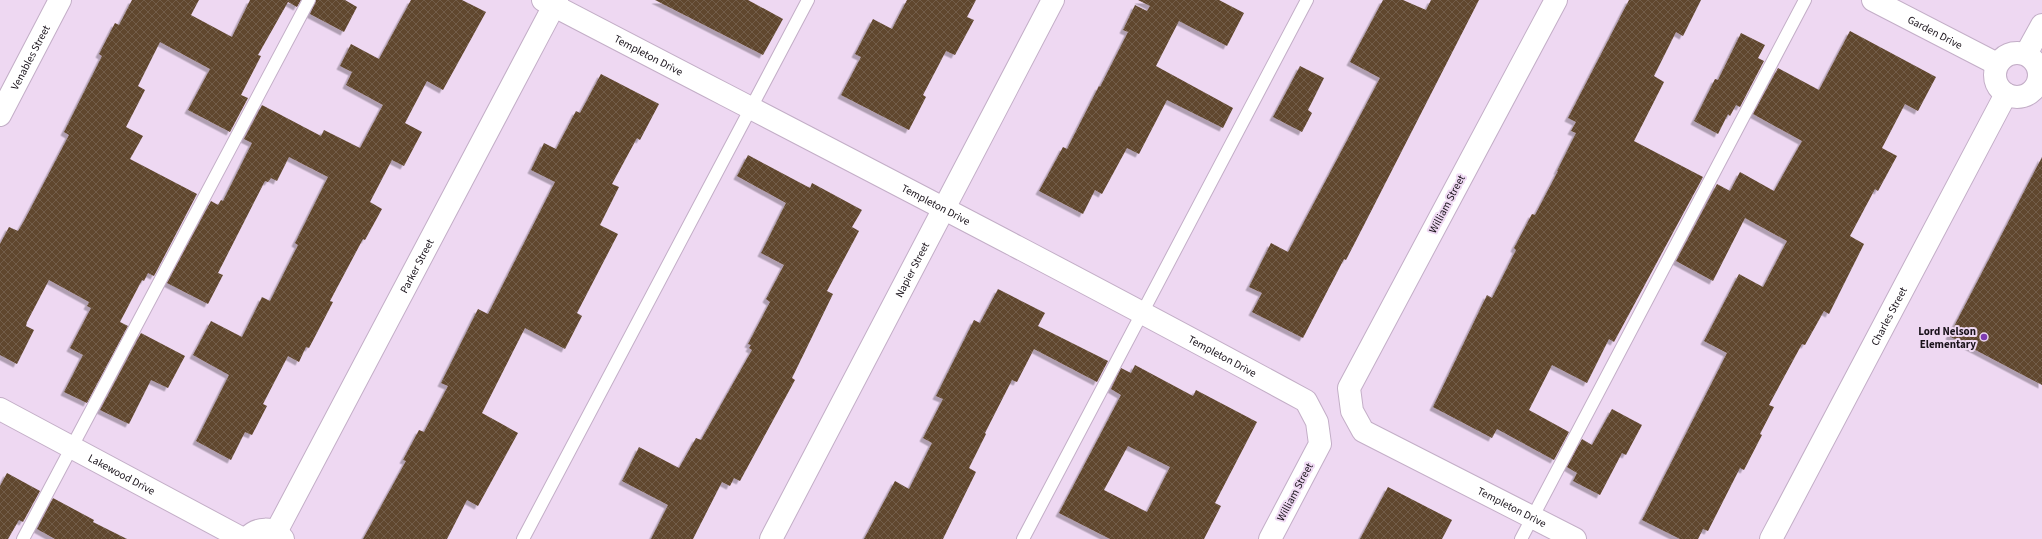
<svg xmlns="http://www.w3.org/2000/svg" width="2042" height="539" font-family="'Source Sans 3',sans-serif">
<style>
.building{fill:url(#building-cross-hatch);fill-rule:evenodd;filter:url(#shadow)}
.lines{fill:none;stroke-linecap:round;stroke-linejoin:round}
.lane-casing{stroke:#c3aec7;stroke-width:14}
.street-casing{stroke:#c3aec7;stroke-width:24}
.lane{stroke:#fff;stroke-width:12}
.street{stroke:#fff;stroke-width:22}
.poi-dot{fill:#7e3cb0;stroke:#eed8f2;stroke-width:1.5}
.labels{text-anchor:middle;dominant-baseline:central;stroke-width:4;stroke-linejoin:round;paint-order:stroke}
.street-label{font-size:11px;fill:#19121a;stroke:#eed8f2}
.poi-label{font-size:11px;font-weight:bold;fill:#19121a;stroke:#eed8f2;text-anchor:end}
</style>
<defs>
<pattern id="building-cross-hatch" width="8" height="8" patternUnits="userSpaceOnUse"><rect width="8" height="8" fill="#60462d"/><path d="M0 0l8 8M0 8l8-8" fill="none" stroke="#725d49"/></pattern>
<filter id="shadow"><feDropShadow dx="-3.5" dy="3.5" stdDeviation="0" flood-color="#0004"/></filter>
</defs>
<rect width="100%" height="100%" fill="#eed8f2"/>
<!-- building -->
<g class="building">
<path d="M132 0H199L191 15 232 37 250 0H301L297 7 288 2 258 55 261 56 241 95 248 98 230 132 188 110 210 69 160 42 138 86 145 90 126 127 143 136 130 159 197 194 154 276 148 273 144 281 142 280 120 322 128 326 87 403 64 392 83 355 70 348 91 308 87 306 89 302 49 280 27 322 26 326 34 330 17 364 0 355V244L9 227 18 231 24 221 69 135 64 132 102 56 99 54 115 23 119 25Z"/>
<path d="M316 0H345L357 7 344 32 310 14Z"/>
<path d="M411 0H462L486 12 443 90 427 81 405 123 422 132 404 166 392 160 370 202 382 209 365 240 363 239 330 301 333 302 320 327 309 348 306 347 299 362 288 356 263 404 267 406 252 435 245 432 231 460 196 441 229 375 193 355 211 321 242 337 262 297 270 301 298 245 295 243 328 177 289 157 277 181 271 178 268 182 265 181 218 273 223 275 208 304 167 283 211 201 218 205 221 200 223 201 252 143 244 139 262 105 321 136 324 130 360 148 383 105 346 85 352 72 340 66 351 44 379 59Z"/>
<path d="M655 0H748L783 19 763 55Z"/>
<path d="M907 0H976L967 17 974 20 955 55 946 51 923 95 926 97 909 130 841 95 861 57 855 54 873 19 892 29Z"/>
<path d="M1138 0H1219L1244 13 1227 46 1179 21 1156 66 1233 108 1223 128 1167 100 1139 154 1127 148 1102 194 1095 190 1083 214 1039 191 1063 147 1067 149 1099 86 1100 87 1128 32 1123 30 1135 5 1147 11 1150 6Z"/>
<path d="M1383 0H1403L1426 10 1431 0H1479L1363 227 1346 260 1344 259 1303 338 1252 312 1262 293 1249 287 1271 243 1288 252 1380 78 1350 62Z"/>
<path d="M1629 0H1701L1683 36 1676 32 1654 76 1664 82 1634 141 1703 177 1614 342 1609 339 1587 383 1552 365 1529 410 1569 432 1554 460 1497 429 1492 438 1433 407 1487 295 1492 298 1516 250 1514 248 1532 214 1535 215 1558 171H1557L1576 133 1571 131 1576 122 1568 118Z"/>
<path d="M1850 31 1936 77 1918 111 1905 104 1882 148 1897 156 1878 191 1875 189 1850 236 1864 244 1829 314 1824 311 1805 345 1802 344 1769 405 1774 407 1760 434 1762 435 1744 470 1740 468 1708 531 1703 529 1698 539H1680L1642 520 1727 353 1704 341 1739 274 1763 287 1787 241 1745 218 1713 281 1676 261 1717 184 1730 191 1740 172 1774 191 1802 141 1753 114 1778 68 1819 90Z"/>
<path d="M1741 33 1765 45 1758 58 1764 61 1740 107 1736 105 1730 116 1728 114 1718 134 1694 121 1715 79 1718 80Z"/>
<path d="M1300 66 1324 78 1308 110 1312 113 1302 132 1273 117Z"/>
<path d="M601 74 659 104 640 140 637 138 612 184 619 187 600 225 618 234 577 313 582 316 565 349 525 328 482 413 518 433 478 506 467 500 447 539H363L406 461 403 460 419 430 424 432 448 386 441 383 478 309 488 314 555 182 531 170 544 143 556 149 576 111 580 113Z"/>
<path d="M748 155 810 188 812 183 862 210 852 227 859 231 827 291 833 294 792 378 795 380 740 481 734 478 730 486 722 482 693 539H651L668 505 622 481 639 447 679 468 696 438 701 440 752 350 749 348 751 345 748 344 770 302 766 299 784 265 761 253 786 203 737 176Z"/>
<path d="M2042 157V385L1949 336Z"/>
<path d="M998 289 1045 313 1038 326 1108 361 1097 382 1034 349 1017 382 1012 380 985 433 986 434 969 468 976 472 943 539H864L895 481 909 489 932 443 923 438 943 399 936 396 974 320 980 323Z"/>
<path d="M141 333 185 356 168 388 151 380 129 424 100 410Z"/>
<path d="M1135 365 1193 396 1196 390 1257 422 1215 503 1221 506 1204 539H1110L1059 513 1121 395 1111 389 1121 368 1131 373ZM1128 446 1170 467 1147 512 1104 490Z"/>
<path d="M1612 409 1642 425 1626 455 1622 453 1600 495 1573 481 1577 473 1567 467 1582 439 1592 445Z"/>
<path d="M7 473 40 491 23 522 19 520 8 539H0V486Z"/>
<path d="M1388 487 1452 520 1442 539H1360Z"/>
<path d="M53 498 94 520 93 522 127 539H55L37 529Z"/>
</g>
<g class="lines">
<!-- lane casing -->
<g class="lane-casing">
<g id="lane">
<path d="M23 539 309 0"/>
<path d="M523 539 808 0"/>
<path d="M1023 539 1307 0"/>
<path d="M1521 539 1805 0"/>
</g>
</g>
<!-- street casing -->
<g class="street-casing">
<g id="street">
<path id="s1" d="M543 0C798 133 1054 264 1306 401L1317 422 1320 444 1270 539"/>
<path id="s2" d="M1556 0 1349 388 1352 411 1363 431 1575 539"/>
<path id="s3" d="M1873 0 1997 64"/>
<circle cx="2017" cy="75" r="22"/>
<path d="M2026 54 2042 25"/>
<path id="s4" d="M0 115 60 0"/>
<path id="s5" d="M0 409 243 539"/>
<path id="s6" d="M276 532 557 0"/>
<path d="M246 539C257 527 273 526 283 539"/>
<path id="s7" d="M771 539 1053 0"/>
<path id="s8" d="M1771 539 2006 94"/>
</g>
</g>
<!-- lane -->
<use href="#lane" class="lane"/>
<!-- street -->
<use href="#street" class="street"/>
</g>
<!-- markers -->
<circle class="poi-dot" cx="1984" cy="337" r="4"/>
<g class="labels">
<!-- street labels -->
<g class="street-label">
<text stroke="none"><textPath href="#s3" startOffset="70">Garden Drive</textPath></text>
<text stroke="none"><textPath href="#s1" startOffset="119">Templeton Drive</textPath></text>
<text stroke="none"><textPath href="#s4" startOffset="65">Venables Street</textPath></text>
<text stroke="none"><textPath href="#s1" startOffset="443">Templeton Drive</textPath></text>
<text transform="translate(1447 204) rotate(-62)">William Street</text>
<text stroke="none"><textPath href="#s6" startOffset="301">Parker Street</textPath></text>
<text stroke="none"><textPath href="#s7" startOffset="304">Napier Street</textPath></text>
<text stroke="none"><textPath href="#s8" startOffset="252">Charles Street</textPath></text>
<text stroke="none"><textPath href="#s1" startOffset="767">Templeton Drive</textPath></text>
<text stroke="none"><textPath href="#s5" startOffset="138">Lakewood Drive</textPath></text>
<text transform="translate(1295 492) rotate(-62)">William Street</text>
<text stroke="none"><textPath href="#s2" startOffset="653">Templeton Drive</textPath></text>
</g>
<!-- poi labels -->
<g class="poi-label">
<text x="1976" y="331">Lord Nelson<tspan x="1976" dy="13">Elementary</tspan></text>
</g>
</g>
</svg>
